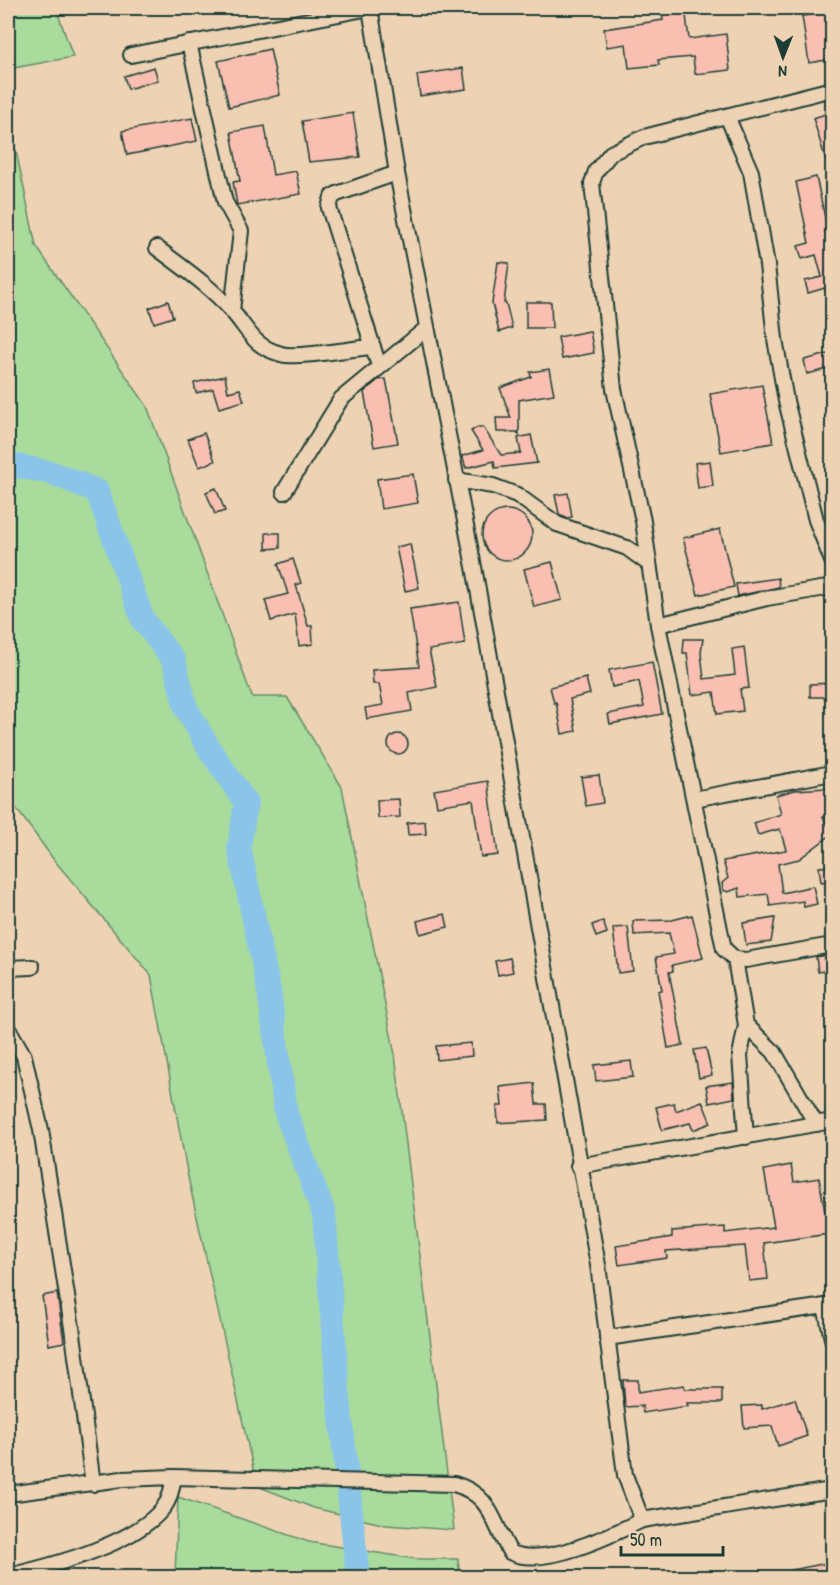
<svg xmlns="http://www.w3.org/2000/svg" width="840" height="1585" font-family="'Patrick Hand',sans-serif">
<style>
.green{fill:#a9db9c;stroke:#648c68;stroke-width:1.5}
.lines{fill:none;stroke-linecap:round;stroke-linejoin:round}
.river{stroke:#8ac5e9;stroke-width:24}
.building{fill:#f9bfb1;stroke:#1f3d34;stroke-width:1.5}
.minor-casing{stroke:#1f3d34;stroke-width:18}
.minor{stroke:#edd3b4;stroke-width:14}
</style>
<rect width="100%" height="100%" fill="#edd3b4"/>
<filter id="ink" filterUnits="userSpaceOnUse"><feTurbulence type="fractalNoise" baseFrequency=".0167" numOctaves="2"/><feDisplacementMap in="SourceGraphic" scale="12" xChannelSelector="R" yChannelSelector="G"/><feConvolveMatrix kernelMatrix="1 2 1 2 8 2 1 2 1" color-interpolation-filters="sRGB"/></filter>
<g filter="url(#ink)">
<!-- green -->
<g class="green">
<path d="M8 8H56L73 57 8 69Z"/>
<path d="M8 113 36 246 147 406 252 697H287L342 787 395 1055 454 1530 386 1525 314 1508 257 1486 188 1177 151 975 54 860 8 797Z"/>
<path d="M178 1497 309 1542 416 1559H458L460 1577H175Z"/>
</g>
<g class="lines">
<!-- river -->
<path class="river" d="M8 464 52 473 97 491 143 620 174 661 186 708 210 750 246 803 239 847 269 991 286 1113 324 1214 338 1391 358 1578"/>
</g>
<!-- building -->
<g class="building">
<path d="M662 8H685L689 39 726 34 730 70 695 74 693 57 658 60 659 65 629 68 626 44 607 47 604 29 663 20Z"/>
<path d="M832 12V59L809 63 802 16Z"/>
<path d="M270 49 280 95 229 107 218 61Z"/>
<path d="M154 67 158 80 128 89 124 76Z"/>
<path d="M463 68 466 89 420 96 417 75Z"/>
<path d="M832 112V174H830L813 118Z"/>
<path d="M353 113 360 157 309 162 302 121Z"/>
<path d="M192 118 197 141 127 155 122 131Z"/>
<path d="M265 126 273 175 296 171 301 194 237 205 233 182 240 181 231 132Z"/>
<path d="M816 177 828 231H825L832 257V302L829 303 825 288 808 293 805 281 822 277 816 255 802 259 798 246 809 243 796 182Z"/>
<path d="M498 262 509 263 504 303H506L512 328 499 332 492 303Z"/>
<path d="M168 301 173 317 154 323 149 308Z"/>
<path d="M526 302H551L552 328H526Z"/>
<path d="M590 331 594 353 562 359 558 337Z"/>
<path d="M832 353V368L807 374 804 360Z"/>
<path d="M549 369 554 394 519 400V435L517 432H497L496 418H511L500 388 531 377 530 372Z"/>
<path d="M225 376 228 392 240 389 244 401 219 408 213 389 196 393 194 383Z"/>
<path d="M386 379 398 443 374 447 364 392 378 380Z"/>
<path d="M762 385 773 443 721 452 710 394Z"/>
<path d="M478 427H483L501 455 521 453 518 438 531 435 537 463 495 468 494 461 466 468 462 456 483 450 471 431Z"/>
<path d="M204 433 215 461 199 467 188 439Z"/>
<path d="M710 461 713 486 698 488 695 463Z"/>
<path d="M413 474 418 503 381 509 377 479Z"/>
<path d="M216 488 225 511 215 514 206 492Z"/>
<path d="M568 493 572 517 567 518 559 514 555 495Z"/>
<circle cx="507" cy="535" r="25"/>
<path d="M720 529 734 587 698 595 683 538Z"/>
<path d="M266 533H280V548L266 549Z"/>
<path d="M410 544 419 588 405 591 396 547Z"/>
<path d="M293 559 301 583 296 585 308 626H312L313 644 299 646 295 614 271 621 265 600 288 594 278 564Z"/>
<path d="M552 562 562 600 534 607 524 569Z"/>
<path d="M778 578 779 587 738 596 736 584Z"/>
<path d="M459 602 465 644 429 650 437 687 409 693 412 711 367 719 365 708 383 705 379 684H373L372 670 419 667 410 609Z"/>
<path d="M684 639H703L701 653 704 679 735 675 732 649 744 647 749 688 740 689 743 711 717 714 714 692 692 695 687 653H683Z"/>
<path d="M652 662 662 714 610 724 608 714 644 707 639 681 612 687 609 670Z"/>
<path d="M586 678 590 694 570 699 576 731 562 734 556 702 554 703 550 687Z"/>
<path d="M832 683V697H810V684Z"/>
<circle cx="398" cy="744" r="10"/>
<path d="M599 775 603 803 586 806 581 777Z"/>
<path d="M488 781 498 855 481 857 473 800 437 806 434 790Z"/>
<path d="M827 788 830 816 823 817 832 834 799 859 778 864 782 893 813 886 817 904 804 907 803 901 770 906 768 894 740 897 739 888 728 892 723 890 722 883 728 878 723 861 786 850 780 829 758 835 754 823 781 814 776 795 795 790Z"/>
<path d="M399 799 400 817 378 818 377 800Z"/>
<path d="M425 821 426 834 408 835 407 823Z"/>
<path d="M832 866V881L821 882 819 867Z"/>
<path d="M445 914 448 927 420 934 417 921Z"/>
<path d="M692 915 703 958 672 965 673 971 669 972 683 1045 668 1048 658 991 662 990 656 957 674 954 669 933 634 935 633 921 672 920Z"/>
<path d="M775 918 771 942 746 945 743 923Z"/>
<path d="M603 921 607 933 596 937 592 925Z"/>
<path d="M628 927 633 971 618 973 613 928Z"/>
<path d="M832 954V970L818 972 816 957Z"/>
<path d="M510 958 513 972 498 975 495 961Z"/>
<path d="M471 1043 472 1056 437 1060 436 1046Z"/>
<path d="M706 1048 712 1075 699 1078 694 1050Z"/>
<path d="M631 1061 633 1077 596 1081 594 1065Z"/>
<path d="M733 1082 734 1098 709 1103 706 1086Z"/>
<path d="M534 1083 536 1104H546L547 1120 498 1123 497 1106H502L500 1087Z"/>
<path d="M702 1101 711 1123 693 1130 690 1123 662 1130 656 1107 674 1103 676 1111Z"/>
<path d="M791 1165 794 1182 819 1178 829 1234 764 1243 768 1279 749 1281 745 1246 666 1251 667 1258 619 1265 616 1246 672 1237V1231L725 1227V1233L774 1227 764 1170Z"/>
<path d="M57 1293 64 1342 49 1345 42 1296Z"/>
<path d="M623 1380H638V1392L684 1385 685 1389H722V1403H687L688 1406 643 1413 642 1406 625 1407Z"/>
<path d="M795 1399 807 1436 778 1446 772 1426 744 1428 742 1406 762 1405V1409Z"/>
<path d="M832 1562V1578H782V1572Z"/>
</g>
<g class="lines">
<!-- minor casing -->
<g class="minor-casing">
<g id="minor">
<path d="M370 8 397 173 474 567 598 1265 625 1475 642 1520 832 1490"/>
<path d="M189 43 225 202 241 231 232 311"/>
<path d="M131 55 369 8"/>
<path d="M832 89 644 137 611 153 596 171 592 183 614 389 643 521 658 625 767 598 832 587"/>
<path d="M727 116 751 172 767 265 775 339 786 401 816 520 832 561"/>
<path d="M157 248C182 267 210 286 231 310 249 330 252 346 281 354 298 359 352 348 373 347"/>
<path d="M379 366 329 208 332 197 337 194 397 173"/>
<path d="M456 480 493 486 517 495 557 524 627 548 649 564"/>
<path d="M284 492 341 399 427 328"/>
<path d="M658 625 724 949 735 959 746 960 832 945"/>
<path d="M694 799 832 773"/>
<path d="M735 959 746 1025 740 1055 746 1137"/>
<path d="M8 968 32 967"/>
<path d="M746 1025 774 1052 816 1124"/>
<path d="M8 1028 24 1056 41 1130 73 1334 93 1484"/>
<path d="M578 1166 832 1121"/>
<path d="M825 1306 832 1339"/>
<path d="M607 1338 832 1305"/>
<path d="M8 1494 122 1479 174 1477 454 1484C492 1495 492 1522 510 1552 542 1569 612 1535 642 1520"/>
<path d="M8 1576C52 1566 140 1543 166 1504 171 1497 172 1485 174 1477"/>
</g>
</g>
<!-- minor -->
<use href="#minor" class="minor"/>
</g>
</g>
<!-- margin -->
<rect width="840" height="1585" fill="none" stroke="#edd3b4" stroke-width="30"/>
<rect x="15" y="15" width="810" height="1555" fill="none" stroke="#1f3d34" stroke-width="2" filter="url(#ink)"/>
<!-- north arrow -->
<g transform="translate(783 57) rotate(181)" stroke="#edd3b4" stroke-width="4.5" paint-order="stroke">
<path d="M0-4.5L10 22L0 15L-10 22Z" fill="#1f3d34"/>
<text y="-9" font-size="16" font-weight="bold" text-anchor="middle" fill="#1f3d34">N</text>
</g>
<!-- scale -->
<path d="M621 1546v9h102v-9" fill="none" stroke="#1f3d34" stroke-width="3"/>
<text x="630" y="1546" font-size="18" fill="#1f3d34" stroke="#edd3b4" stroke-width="4.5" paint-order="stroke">50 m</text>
</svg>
